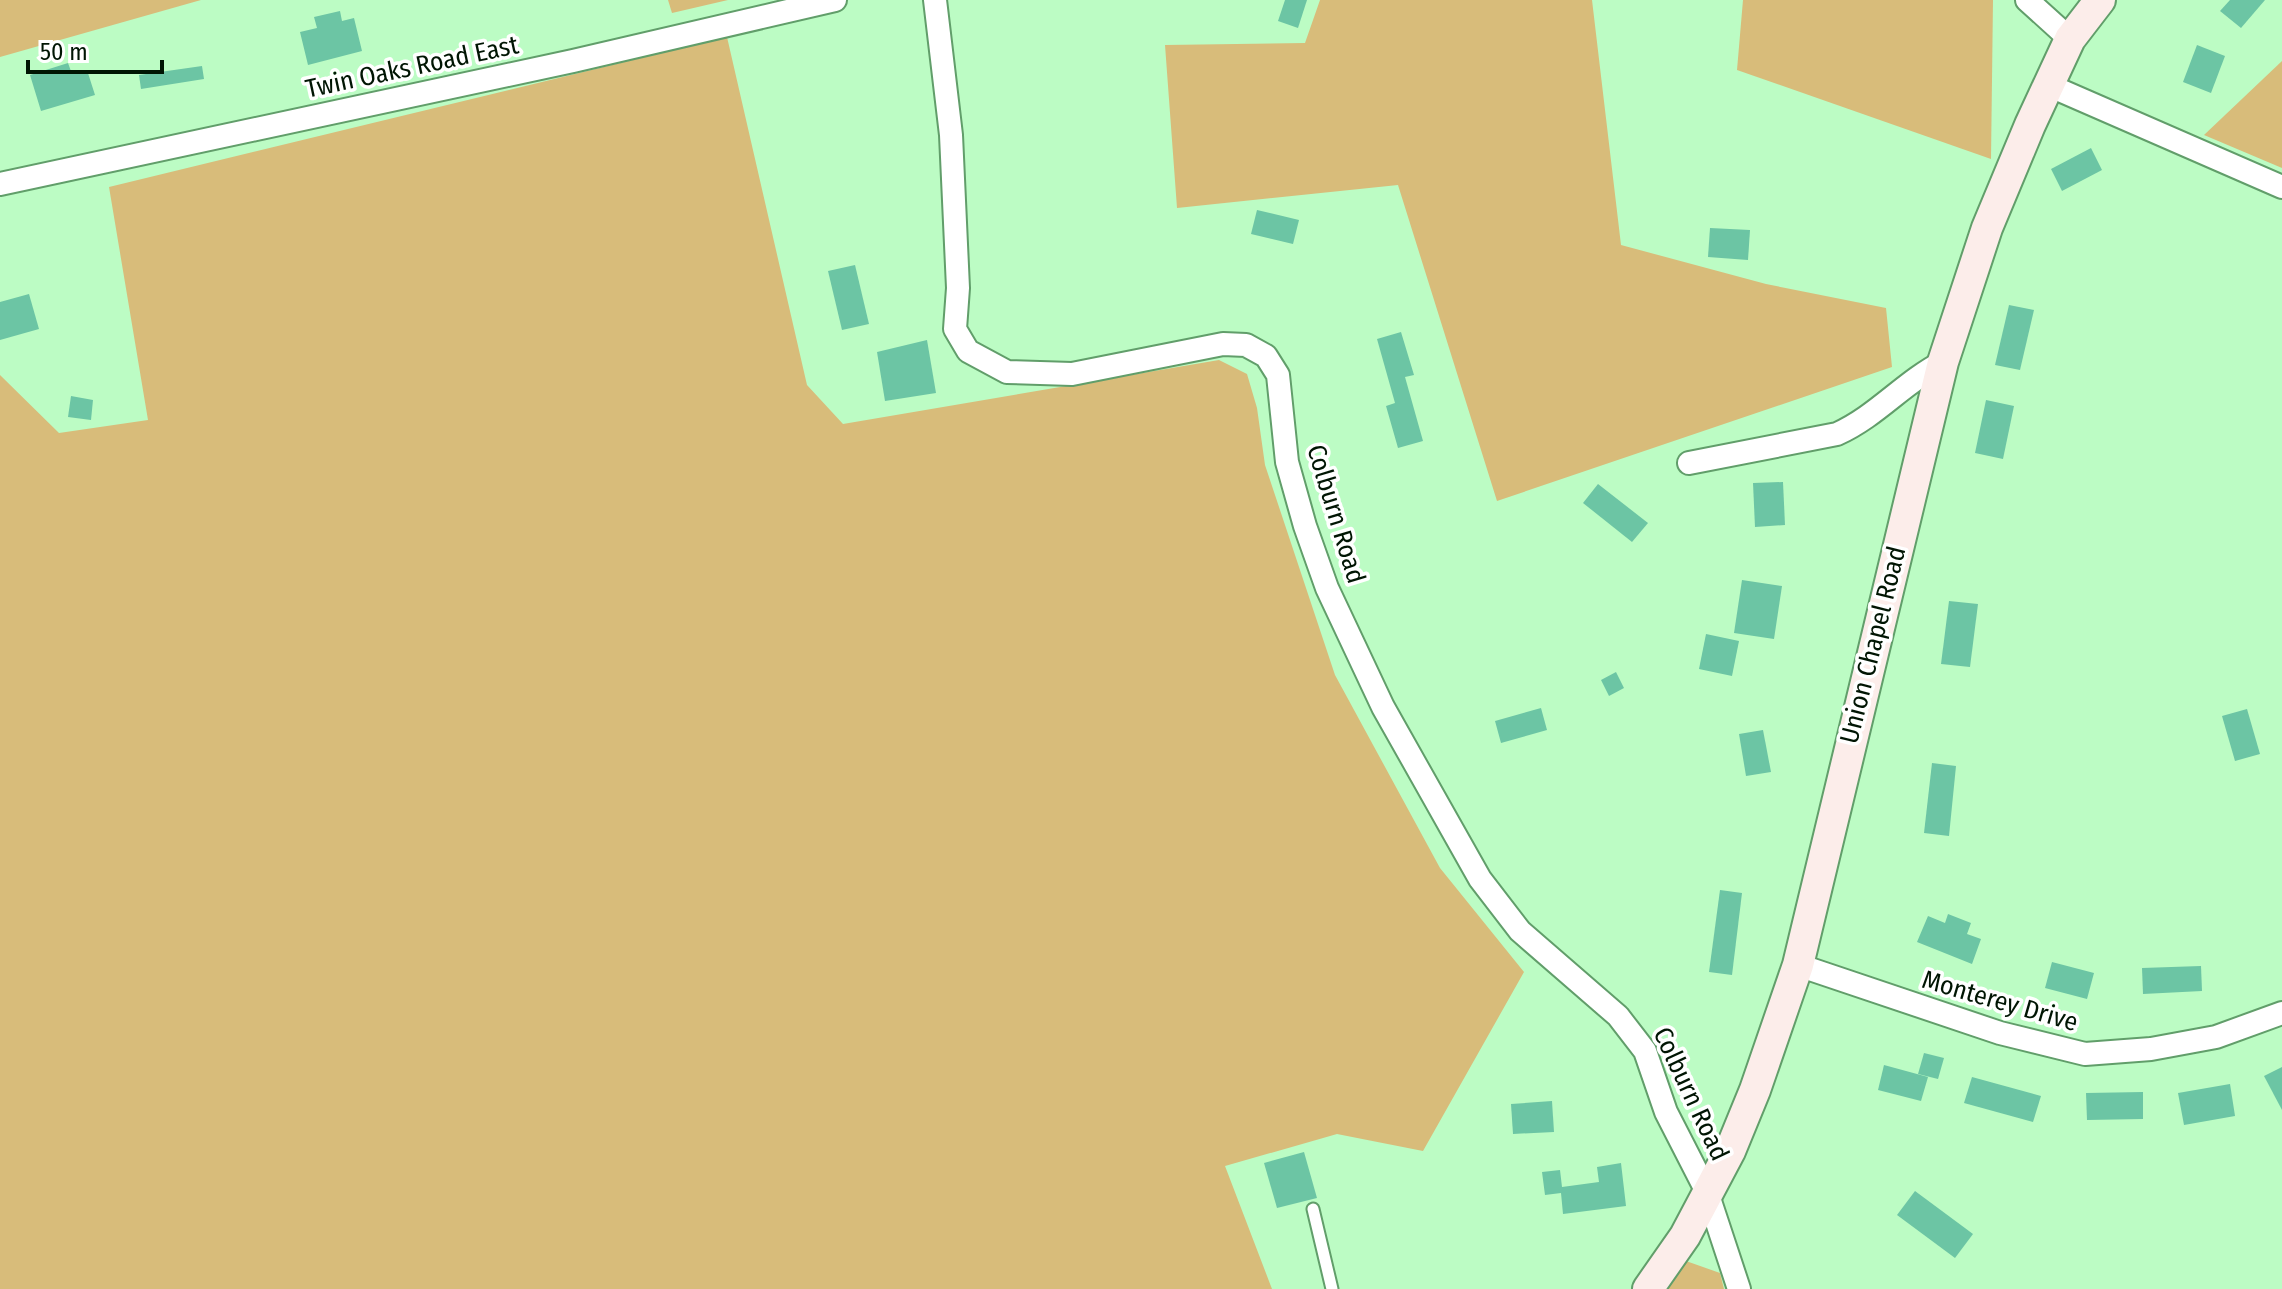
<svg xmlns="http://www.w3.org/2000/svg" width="2282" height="1289" font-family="'Fira Sans Condensed',sans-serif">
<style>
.green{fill:#d8bc7a}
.building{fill:#6cc5a4}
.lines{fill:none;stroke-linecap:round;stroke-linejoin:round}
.lane-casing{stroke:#619e6a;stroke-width:15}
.street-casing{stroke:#619e6a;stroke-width:26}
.secondary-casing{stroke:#619e6a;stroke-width:34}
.lane{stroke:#fff;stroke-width:11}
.street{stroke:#fff;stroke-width:22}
.secondary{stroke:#fcedea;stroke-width:30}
.labels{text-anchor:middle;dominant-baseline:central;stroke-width:7;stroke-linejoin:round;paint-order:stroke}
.street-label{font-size:26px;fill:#001503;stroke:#fff}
</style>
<rect width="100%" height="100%" fill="#bcfcc4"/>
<!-- green -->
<g class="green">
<path d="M0 0H201L0 57Z"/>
<path d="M668 0H728L672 13Z"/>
<path d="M1320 0H1592L1621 245 1766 284 1886 308 1892 367 1497 501 1398 185 1177 208 1165 45 1305 43Z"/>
<path d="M1743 0H1993L1991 159 1737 70Z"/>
<path d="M727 37 807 385 843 424 1219 360 1247 374 1257 408 1265 465 1335 675 1440 868 1524 972 1423 1151 1337 1134 1225 1166 1272 1289H0V375L59 433 148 420 109 187Z"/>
<path d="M2282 61V168L2204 135Z"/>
<path d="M1686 1261 1720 1273 1724 1289H1662Z"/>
</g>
<!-- building -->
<g class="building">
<path d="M1285 0H1307L1298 28 1278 21Z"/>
<path d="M2230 0H2265L2241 28 2220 11Z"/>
<path d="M340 11 342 21 354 18 362 51 308 65 300 32 317 28 314 17Z"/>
<path d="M2197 45 2225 56 2211 93 2183 82Z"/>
<path d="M68 63 72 74 87 70 95 95 41 111 30 75Z"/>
<path d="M202 66 204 79 141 89 139 75Z"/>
<path d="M2091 148 2102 170 2062 191 2051 169Z"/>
<path d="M1257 210 1299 220 1293 244 1251 234Z"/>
<path d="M1710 228 1750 230 1748 260 1708 257Z"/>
<path d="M855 265 869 324 842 330 828 271Z"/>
<path d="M29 294 39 329 0 340V302Z"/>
<path d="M2009 305 2034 310 2020 370 1995 365Z"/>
<path d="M1401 332 1414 375 1405 377 1423 441 1398 448 1386 406 1395 403 1377 339Z"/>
<path d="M927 340 936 393 885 401 877 352Z"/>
<path d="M71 396 93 400 91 420 68 417Z"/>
<path d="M1986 400 2014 406 2003 459 1975 453Z"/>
<path d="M1783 482 1785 525 1755 527 1753 483Z"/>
<path d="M1598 484 1648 523 1632 542 1583 503Z"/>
<path d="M1742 580 1782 586 1774 639 1734 633Z"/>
<path d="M1949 601 1978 604 1970 667 1941 664Z"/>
<path d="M1706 634 1739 641 1732 676 1699 669Z"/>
<path d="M1616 672 1624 688 1609 696 1601 680Z"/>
<path d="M1541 708 1547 730 1501 743 1495 721Z"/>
<path d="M2247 709 2260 754 2235 761 2222 716Z"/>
<path d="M1763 730 1771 772 1746 776 1739 734Z"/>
<path d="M1932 763 1956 766 1949 836 1924 833Z"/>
<path d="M1720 890 1742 893 1732 975 1709 972Z"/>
<path d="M1948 914 1971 923 1967 934 1981 939 1972 964 1917 942 1928 916 1945 923Z"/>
<path d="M2052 962 2094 973 2087 999 2045 988Z"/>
<path d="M2201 966 2202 991 2143 994 2142 968Z"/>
<path d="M1924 1053 1944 1058 1938 1079 1918 1074Z"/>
<path d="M1884 1065 1928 1077 1921 1101 1878 1090Z"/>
<path d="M2282 1067V1110L2264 1076Z"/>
<path d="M1972 1077 2041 1096 2033 1122 1964 1103Z"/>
<path d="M2230 1084 2235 1116 2184 1125 2178 1093Z"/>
<path d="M2143 1092V1119L2087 1120 2086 1093Z"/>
<path d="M1552 1101 1554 1132 1513 1134 1511 1104Z"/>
<path d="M1304 1152 1317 1198 1277 1208 1264 1163Z"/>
<path d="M1621 1163 1626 1206 1563 1214 1561 1193 1545 1195 1542 1172 1560 1170 1562 1187 1599 1182 1597 1167Z"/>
<path d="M1915 1191 1973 1234 1955 1258 1897 1215Z"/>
</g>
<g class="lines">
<!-- lane casing -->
<g class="lane-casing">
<path id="lane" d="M1313 1209 1332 1289"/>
</g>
<!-- street casing -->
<g class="street-casing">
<g id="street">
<path d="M935 0 951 135 958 288 955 329 968 351 1007 372 1072 374 1223 344 1246 345 1266 356 1278 375 1287 462 1305 526 1327 588 1383 707 1480 879 1520 931 1618 1016 1645 1051 1666 1112 1707 1192 1739 1289"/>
<path d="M2027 0 2070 39"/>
<path d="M2048 85 2282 187"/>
<path d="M0 184 573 61 835 0"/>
<path d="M1689 463 1837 434C1877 416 1904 382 1943 362"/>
<path d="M1798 965 2000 1033 2085 1054 2151 1049 2216 1037 2282 1013"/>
</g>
</g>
<!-- secondary casing -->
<g class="secondary-casing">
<path id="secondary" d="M1648 1289 1685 1236 1730 1151 1755 1090 1798 965 1943 362 1987 228 2030 125 2070 39 2100 0"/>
</g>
<!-- lane -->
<use href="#lane" class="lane"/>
<!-- street -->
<use href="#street" class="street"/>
<!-- secondary -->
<use href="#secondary" class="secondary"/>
</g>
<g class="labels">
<!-- street labels -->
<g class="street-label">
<text transform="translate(412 67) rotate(-12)">Twin Oaks Road East</text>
<text transform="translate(1336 514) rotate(73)">Colburn Road</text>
<text transform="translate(1873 645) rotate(-76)">Union Chapel Road</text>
<text transform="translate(2000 1001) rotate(16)">Monterey Drive</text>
<text transform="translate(1691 1094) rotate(65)">Colburn Road</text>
</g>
</g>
<!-- scale -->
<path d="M28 60v12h134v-12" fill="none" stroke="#001503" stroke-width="4"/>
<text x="40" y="60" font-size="24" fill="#001503" stroke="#ffffff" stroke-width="6" paint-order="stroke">50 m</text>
</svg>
